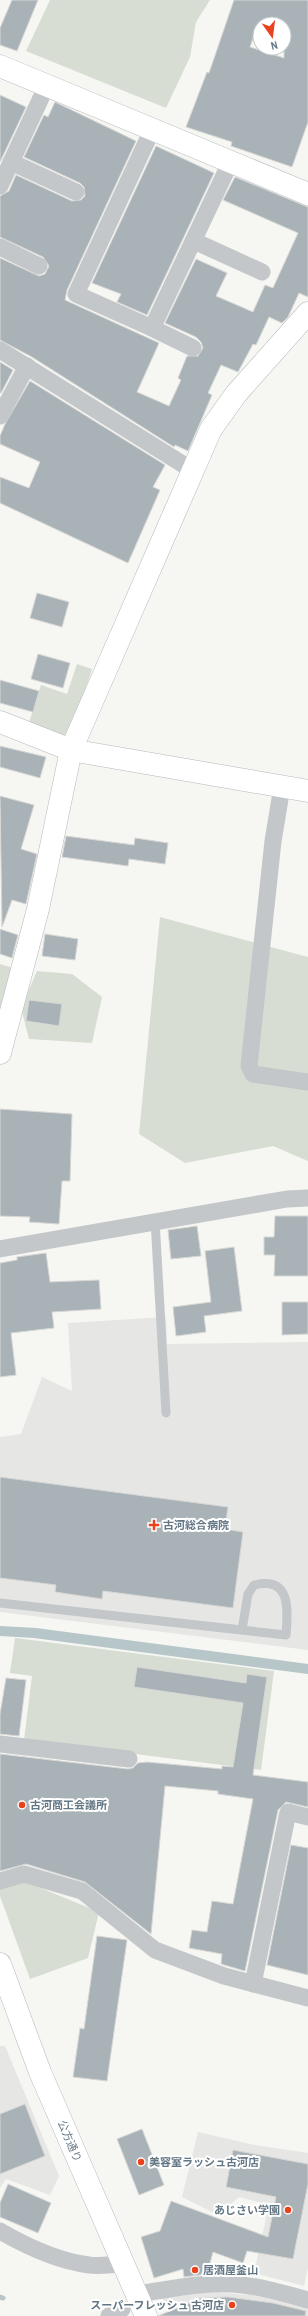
<svg xmlns="http://www.w3.org/2000/svg" width="308" height="2316" font-family="'Archivo Narrow','Noto Sans JP',sans-serif">
<style>
.built{fill:#e6e7e5}
.green{fill:#d7ddd3}
.water{fill:#b7c6c9}
.lines{fill:none;stroke-linecap:round;stroke-linejoin:round}
.stream{stroke:#b7c6c9;stroke-width:5}
.building{fill:#a9b2b7;stroke:#d7d7d5;fill-rule:evenodd}
.secondary-casing{stroke:#b3b9bd;stroke-width:23}
.lane{stroke:#c3c7ca;stroke-width:9}
.street{stroke:#c3c7ca;stroke-width:17}
.secondary{stroke:#fff;stroke-width:22}
.poi-dot{fill:#eb421d;stroke:#fff;stroke-width:1.5}
.labels{text-anchor:middle;dominant-baseline:central;stroke-width:4;stroke-linejoin:round;paint-order:stroke}
.poi-label{font-size:11px;font-weight:bold;fill:#637785;stroke:#fff;text-anchor:start}
.street-label{font-size:11px;fill:#637785;stroke:#fff}
</style>
<rect width="100%" height="100%" fill="#f6f6f2"/>
<!-- built -->
<g class="built">
<path d="M166 1317 167 1344 308 1342V1650L0 1612V1437L21 1434 42 1377 72 1391 68 1323Z"/>
<path d="M0 2046H5L59 2176 50 2195 6 2179 0 2188Z"/>
<path d="M198 2132 255 2145 308 2153V2268L304 2286 254 2273 269 2205 239 2197 218 2215 182 2197Z"/>
<path d="M205 2291 272 2297 308 2308V2316H170L163 2299Z"/>
</g>
<!-- green -->
<g class="green">
<path d="M50 0H210L196 22 190 57 166 108 26 51Z"/>
<path d="M77 664 92 669 68 743 27 729 41 685 67 694Z"/>
<path d="M160 917 308 957V1161L273 1146 185 1163 139 1134Z"/>
<path d="M0 964 13 968 0 1009Z"/>
<path d="M37 971 72 974 102 997 92 1043 29 1039 21 1008Z"/>
<path d="M15 1638 274 1671 261 1770 24 1740 32 1676 10 1673Z"/>
<path d="M24 1881 99 1912 88 1958 30 1979 0 1896V1889Z"/>
</g>
<!-- water -->
<path class="water" d="M0 1626 36 1628 308 1664V1674L34 1638 0 1636Z"/>
<g class="lines">
<!-- stream -->
<path class="stream" d="M0 2297 3 2298"/>
</g>
<!-- building -->
<g class="building">
<path d="M12 0H38L17 51 0 45V28Z"/>
<path d="M234 0H308V122L292 167 231 146 232 142 186 127 207 72 209 73ZM258 24H284V58L250 47Z"/>
<path d="M0 95 26 107 0 162Z"/>
<path d="M55 102 136 141 67 290 65 300 159 343 137 392 169 406 181 380 178 378 187 356H198L203 348 201 342 196 337 165 323 196 259 227 273 216 296 253 312 265 285 273 288 298 233 223 200 235 177 308 207V297L299 293 288 317 282 323 269 317 256 345 253 344 238 372 221 365 208 393 212 395 188 451 175 445 174 447 32 357 0 340V258L39 276 45 274 49 266 43 257 0 237V196L9 191 16 175 72 201 81 200 85 196 84 187 80 183 24 157 44 115 48 117Z"/>
<path d="M156 146 214 173 147 315 117 302 121 294 92 283Z"/>
<path d="M0 362 13 370 1 393H0Z"/>
<path d="M30 381 165 465 153 487 160 490 128 563 0 503V477L29 488 40 462 0 444V436L5 424Z"/>
<path d="M37 593 69 602 62 627 30 618Z"/>
<path d="M38 654 70 663 63 688 31 679Z"/>
<path d="M0 680 39 691 33 712 0 703Z"/>
<path d="M0 746 46 757 40 778 0 767Z"/>
<path d="M0 796 34 805 21 849 37 854 26 904 12 900 2 927Z"/>
<path d="M66 836 134 845 135 838 168 843 165 864 129 859 128 866 62 857Z"/>
<path d="M0 929 18 935 12 958 0 954Z"/>
<path d="M45 934 78 939 75 960 42 956Z"/>
<path d="M29 1000 62 1004 59 1026 26 1021Z"/>
<path d="M0 1109 72 1114 70 1181H62L59 1224 29 1222 30 1217 0 1216Z"/>
<path d="M275 1216H308V1276H274L275 1255H264V1237H274Z"/>
<path d="M197 1226 201 1256 171 1259 168 1230Z"/>
<path d="M234 1247 242 1311 204 1316 206 1332 176 1336 173 1307 211 1302 205 1251Z"/>
<path d="M46 1253 50 1282 99 1280 101 1309 52 1312 54 1328 11 1333 16 1375 0 1377V1263L17 1260V1257Z"/>
<path d="M282 1302H308V1334L282 1335Z"/>
<path d="M0 1477 228 1507 225 1529 243 1532 233 1608 103 1591 102 1599 55 1592 56 1585 0 1578Z"/>
<path d="M137 1667 246 1683 247 1674 267 1677 253 1775 308 1782V1807L286 1802 278 1810 245 1971 221 1964 222 1954 189 1948 192 1930 207 1932 212 1901 233 1904 253 1799 218 1794V1791L165 1786 151 1934 85 1882 26 1864 0 1871V1754L128 1769 133 1768 138 1763 147 1762 222 1769V1766L233 1767 243 1703 134 1687Z"/>
<path d="M6 1678 26 1680 19 1736 0 1734V1714Z"/>
<path d="M291 1845 308 1848V1975L267 1965Z"/>
<path d="M97 1936 127 1940 107 2081 73 2077 80 2028 84 2029Z"/>
<path d="M25 2104 45 2156 0 2174V2114Z"/>
<path d="M142 2129 164 2185 139 2195 117 2139Z"/>
<path d="M233 2150 308 2164V2184L293 2259 247 2251 243 2263 213 2252 207 2274 184 2277 183 2269 154 2278 141 2237 160 2231 171 2201 268 2237 276 2197 226 2187Z"/>
<path d="M8 2184 51 2203 38 2233 0 2217V2203Z"/>
<path d="M228 2297 273 2303 306 2311 305 2316H158L201 2298Z"/>
</g>
<g class="lines">
<!-- secondary casing -->
<g class="secondary-casing">
<g id="secondary">
<path d="M0 66 308 194"/>
<path d="M0 722 71 750 308 791"/>
<path d="M0 1053 38 909 71 750 211 429 236 394 308 313"/>
<path d="M0 1964 40 2072 146 2316"/>
</g>
</g>
<!-- lane -->
<g class="lane">
<path d="M155 1220 166 1413"/>
<path d="M0 1603 286 1635C288 1609 291 1576 254 1585L248 1594 242 1630"/>
</g>
<!-- street -->
<g class="street">
<path d="M11 162 76 192"/>
<path d="M0 186 47 85"/>
<path d="M194 241 262 272"/>
<path d="M0 247 39 266"/>
<path d="M152 328 76 294 152 130"/>
<path d="M193 348 152 328 230 163"/>
<path d="M0 350 192 470"/>
<path d="M0 416 27 366"/>
<path d="M282 787 273 841 249 1066 253 1074 308 1082"/>
<path d="M0 1249 287 1199 308 1198"/>
<path d="M0 1744 129 1759"/>
<path d="M0 1881 24 1874 82 1891 155 1950 224 1976 308 1998"/>
<path d="M253 1984 288 1812 308 1817"/>
<path d="M0 2231C26 2246 58 2261 89 2265 100 2267 112 2264 123 2264"/>
<path d="M136 2294C168 2290 201 2282 233 2284 259 2286 283 2293 308 2300"/>
<path d="M109 2316 122 2309"/>
</g>
<!-- secondary -->
<use href="#secondary" class="secondary"/>
</g>
<!-- markers -->
<g class="poi-dot">
<path d="M152 1519h4v4h4v4h-4v4h-4v-4h-4v-4h4z"/>
<circle cx="22" cy="1805" r="4"/>
<circle cx="141" cy="2162" r="4"/>
<circle cx="288" cy="2210" r="4"/>
<circle cx="195" cy="2270" r="4"/>
<circle cx="232" cy="2305" r="4"/>
</g>
<g class="labels">
<!-- poi labels -->
<g class="poi-label">
<text x="163" y="1525">古河総合病院</text>
<text x="30" y="1805">古河商工会議所</text>
<text x="149" y="2162">美容室ラッシュ古河店</text>
<text x="280" y="2210" text-anchor="end">あじさい学園</text>
<text x="203" y="2270">居酒屋釜山</text>
<text x="224" y="2305" text-anchor="end">スーパーフレッシュ 古河店</text>
</g>
<!-- street labels -->
<g class="street-label">
<text transform="translate(70 2141) rotate(67)">公方通り</text>
</g>
</g>
<!-- north arrow -->
<g transform="translate(272 36) rotate(166)"><circle r="19" fill="#ffffff" stroke="#c1c9ce"/>
<path d="M0-3L7 15L0 10L-7 15Z" fill="#eb421d"/>
<text y="-6" font-size="11" font-weight="bold" text-anchor="middle" fill="#637785">N</text>
</g>
</svg>
